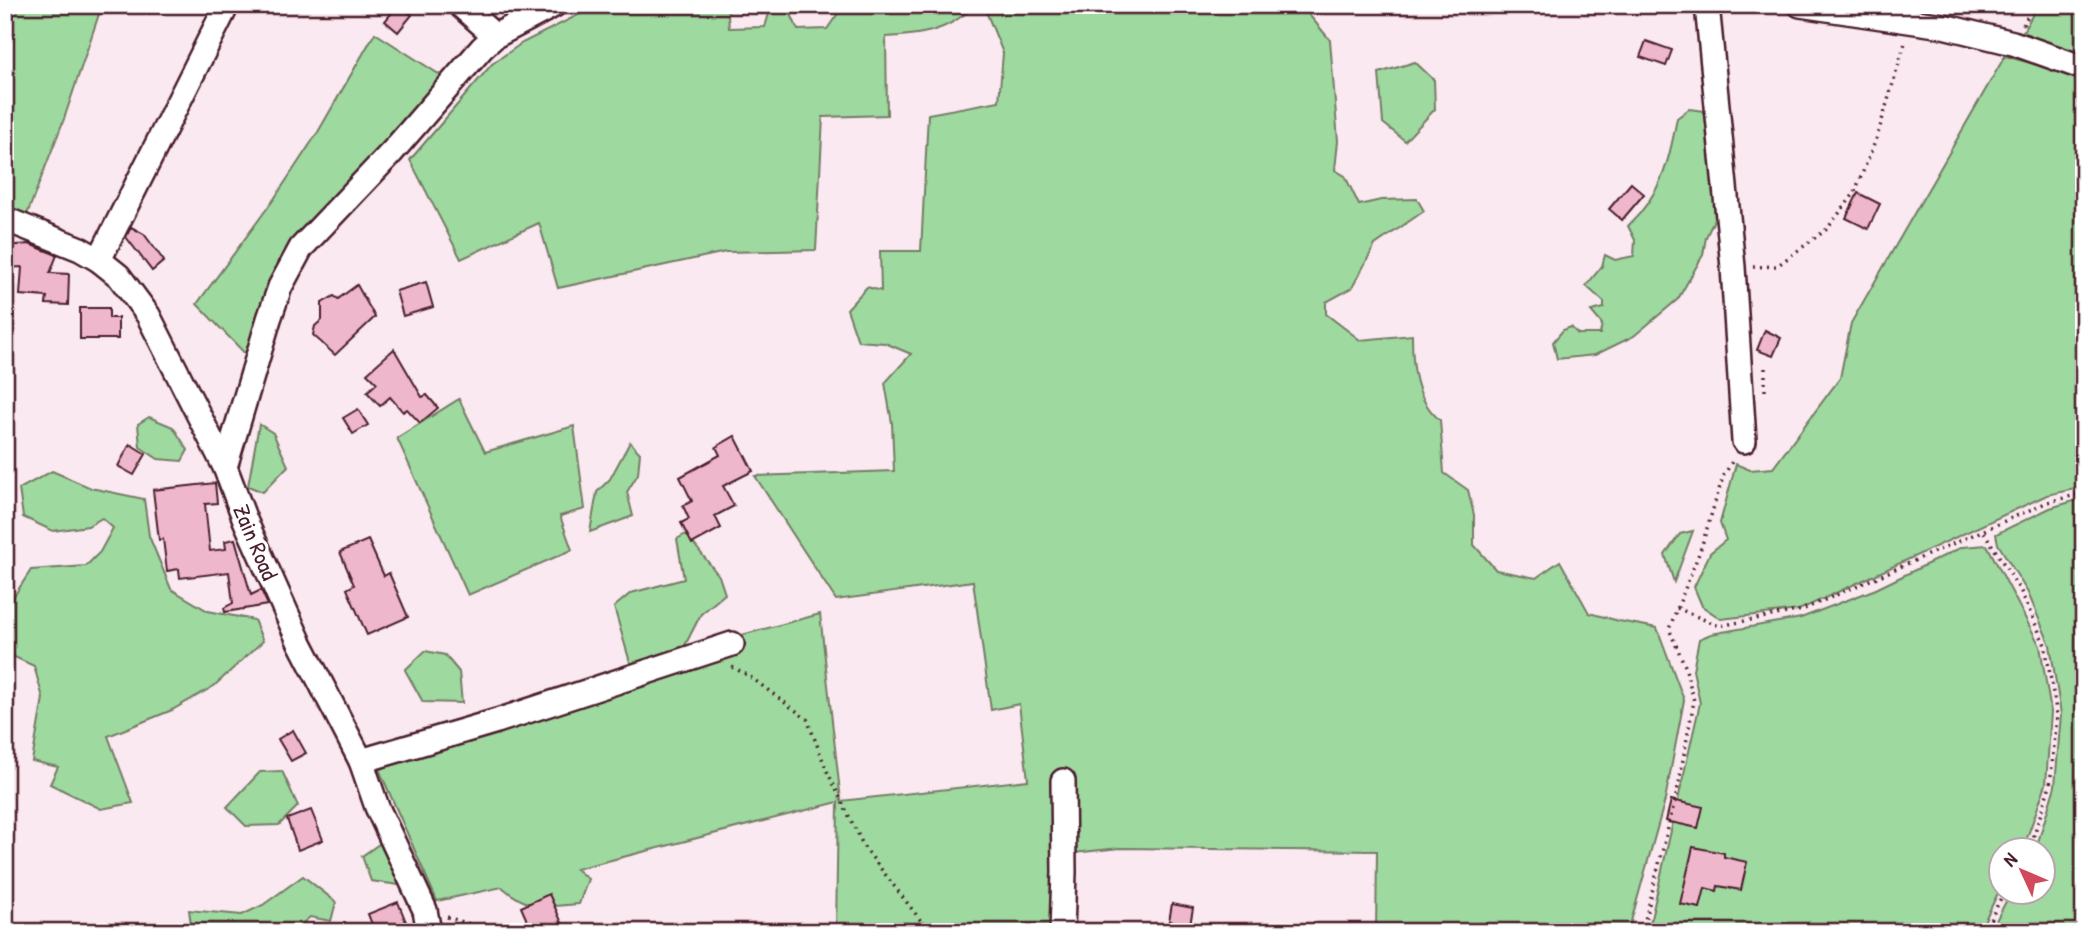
<svg xmlns="http://www.w3.org/2000/svg" width="2089" height="937" font-family="'Patrick Hand',sans-serif">
<style>
.green{fill:#9ed9a0;stroke:#747c66;stroke-width:2}
.building{fill:#efb7cc;stroke:#4a1f2b;stroke-width:2}
.lines{fill:none;stroke-linecap:round;stroke-linejoin:round}
.minor-casing{stroke:#4a1f2b;stroke-width:28}
.path{stroke:#4a1f2b;stroke-width:3.5;stroke-dasharray:2 5;stroke-linecap:butt}
.minor{stroke:#fff;stroke-width:23}
.labels{text-anchor:middle;dominant-baseline:central;stroke-width:6;stroke-linejoin:round;paint-order:stroke}
.street-label{font-size:23px;fill:#4a1f2b;stroke:#fff}
</style>
<rect width="100%" height="100%" fill="#fae9f0"/>
<filter id="ink" filterUnits="userSpaceOnUse"><feTurbulence type="fractalNoise" baseFrequency=".0143" numOctaves="2"/><feDisplacementMap in="SourceGraphic" scale="14" xChannelSelector="R" yChannelSelector="G"/><feConvolveMatrix kernelMatrix="1 2 1 2 8 2 1 2 1" color-interpolation-filters="sRGB"/></filter>
<g filter="url(#ink)">
<!-- green -->
<g class="green">
<path d="M5 5H102L64 119 26 217 5 213Z"/>
<path d="M598 5H727L729 28 765 27 770 10 791 14 798 30 827 29 844 5H1301L1330 40 1338 141 1335 170 1345 176 1359 205 1381 200 1417 199 1424 211 1375 245 1352 288 1326 302V314L1360 340 1412 335C1412 365 1415 400 1440 420L1444 473 1468 490 1474 515V545L1496 570 1536 578 1560 561 1589 613 1619 621 1657 628 1684 700 1665 800 1628 932H1376L1377 851 1120 848 1055 855 1049 932H836L838 802 576 869 588 879 579 904C544 907 530 911 502 887L437 901 378 767 738 636 820 614 841 801 1028 780 1019 704 991 710 973 581 836 600 755 476 894 471 892 423 885 383 911 354 885 343 858 341 847 309 867 287 881 291 880 251H921L928 114 999 101 1003 53 985 9 972 8C946 32 921 35 886 37L887 115 823 117 816 250 726 252 558 288 539 223 461 259 410 160 492 64 522 43Z"/>
<path d="M2038 5H2084V59L2017 42Z"/>
<path d="M375 33 454 84 299 248 255 364 197 304 274 199 318 132Z"/>
<path d="M2005 56 2084 78V487L2047 495 1799 610 1721 619 1702 606 1694 587 1710 553 1726 540 1720 523 1736 464 1750 470 1773 468 1840 378 1851 323Z"/>
<path d="M1415 62 1434 80 1435 109 1405 141 1383 123 1379 73Z"/>
<path d="M1689 109 1704 111 1712 164 1715 218 1706 237 1703 255 1678 299 1634 336 1595 355 1557 359 1553 342 1563 330 1571 327 1578 334H1600L1602 324 1591 311 1604 308V302L1586 286 1602 266 1605 255 1615 260 1634 256 1635 240 1628 226C1662 193 1669 162 1677 118Z"/>
<path d="M459 399 485 452 574 426 585 509 560 516 572 550 468 595 397 438Z"/>
<path d="M149 417 173 427 188 450 182 461 158 459 140 447 138 424Z"/>
<path d="M259 424 273 433 288 466 263 492 248 486Z"/>
<path d="M630 442 640 453 638 474 627 492 633 516 590 532 597 492 610 479Z"/>
<path d="M52 471 91 488 144 499 149 536 171 589 208 611 254 620 263 641 214 686 172 710 108 736 133 803 101 809 50 784 58 767 32 761 43 698 34 666 8 654 5 648V610L31 570 86 566 100 552 113 528 102 518 88 526 53 531 23 517 19 489Z"/>
<path d="M2084 498V932H1990L2011 892H2044V850L2036 849 2055 786 2061 714 2050 645 2028 593 1998 544 1996 534 2050 508Z"/>
<path d="M1693 531 1674 582 1665 555 1680 534Z"/>
<path d="M686 534 719 576 725 594 701 614 677 661 632 669 614 607 631 593 684 579 677 539Z"/>
<path d="M1987 545 2040 646 2051 712 2046 784 2023 849 2002 850 2001 887 1979 932H1648L1700 703 1693 670 1699 639 1711 634 1801 618 1876 589 1962 547Z"/>
<path d="M425 651 445 655 459 672 462 703 423 702 405 670Z"/>
<path d="M282 771 298 806 279 825 246 826 227 807 260 772Z"/>
<path d="M392 835 413 887 371 881 362 856Z"/>
<path d="M303 876 336 902 331 921 310 917 292 932H192L189 910 242 915 263 905Z"/>
</g>
<!-- building -->
<g class="building">
<path d="M398 5 412 15 398 32 385 21Z"/>
<path d="M1646 41 1672 50 1666 66 1640 57Z"/>
<path d="M1631 183 1644 194 1622 220 1609 209Z"/>
<path d="M1858 193 1880 204 1868 229 1846 218Z"/>
<path d="M131 227 144 234 164 261 152 271 126 237Z"/>
<path d="M29 244 57 255 50 273 69 274 68 305 46 304 47 297 20 295 22 267 5 268V246Z"/>
<path d="M426 282 433 307 403 316 396 291Z"/>
<path d="M357 285 375 317 335 355 313 335 315 326 322 320V303L334 296 338 299Z"/>
<path d="M80 308H109V318H118V339H80Z"/>
<path d="M1765 330 1781 338 1773 356 1757 350Z"/>
<path d="M394 349 422 397 427 395 438 408 420 423 407 409 403 412 390 397 380 406 367 392 377 383 367 373Z"/>
<path d="M358 409 368 425 353 434 343 418Z"/>
<path d="M735 436 753 471 723 486 734 506 715 516 721 528 692 544 681 523 689 519 683 506 692 501 680 477 720 455 716 447Z"/>
<path d="M130 444 146 454 134 475 118 466Z"/>
<path d="M215 483 217 503 205 504 210 551 226 549 225 541 235 539 251 595 261 590 268 605 225 612 224 608 233 603 229 572 180 578 179 569 167 571 163 539 159 540 153 490Z"/>
<path d="M368 540 384 576 389 573 408 617 367 635 347 589 354 585 340 552Z"/>
<path d="M293 730 306 753 291 761 278 739Z"/>
<path d="M1671 800 1703 807 1698 828 1666 821Z"/>
<path d="M311 810 323 840 298 850 287 819Z"/>
<path d="M1693 847 1724 853V857L1747 862 1741 890 1718 886 1717 891 1705 888 1700 908 1680 904Z"/>
<path d="M549 894 566 932H532L521 907Z"/>
<path d="M398 902 410 932H375L368 914Z"/>
<path d="M1172 904 1193 908 1190 925 1169 921Z"/>
</g>
<g class="lines">
<!-- minor casing -->
<g class="minor-casing">
<g id="minor">
<path d="M460 5 495 36"/>
<path d="M1707 5 1733 267 1744 441"/>
<path d="M1800 5 1943 26 2013 43 2084 68"/>
<path d="M5 219 80 249 99 260 119 276 148 315 225 467 245 520 299 641 361 761 377 807 425 910 429 932"/>
<path d="M99 260 227 5"/>
<path d="M225 467 269 319 280 287 301 248 392 152 482 48 495 36 554 5"/>
<path d="M361 761 497 721 732 644"/>
<path d="M1062 932 1064 872 1063 781"/>
</g>
</g>
<!-- path -->
<g class="path">
<path d="M2023 25 2034 5"/>
<path d="M1753 267 1777 266 1827 229 1854 194 1877 137 1905 43"/>
<path d="M1765 391V365"/>
<path d="M1984 532 2021 592 2045 645 2057 716 2050 785 2029 850"/>
<path d="M1677 608 1719 626 1802 610 2048 502 2084 493"/>
<path d="M732 667 749 676 807 719 827 771 864 847 925 926 932 932"/>
<path d="M447 917 495 932"/>
<path d="M1642 932 1677 792 1694 701 1685 666 1669 629 1700 551 1723 477 1733 460"/>
<path d="M1984 932 2004 892"/>
</g>
<!-- minor -->
<use href="#minor" class="minor"/>
</g>
</g>
<g class="labels">
<!-- street labels -->
<g class="street-label">
<text transform="translate(256 542) rotate(67)">Zain Road</text>
</g>
</g>
<!-- margin -->
<rect width="2089" height="937" fill="none" stroke="#fff" stroke-width="28"/>
<rect x="14" y="14" width="2061" height="909" fill="none" stroke="#4a1f2b" stroke-width="2.5" filter="url(#ink)"/>
<!-- north arrow -->
<g transform="translate(2022 871) rotate(314)"><circle r="33" fill="#ffffff" stroke="#b7a5aa" stroke-width="2"/>
<path d="M0-5L12 26L0 18L-12 26Z" fill="#d1495b"/>
<text y="-10" font-size="19" font-weight="bold" text-anchor="middle" fill="#4a1f2b">N</text>
</g>
</svg>
